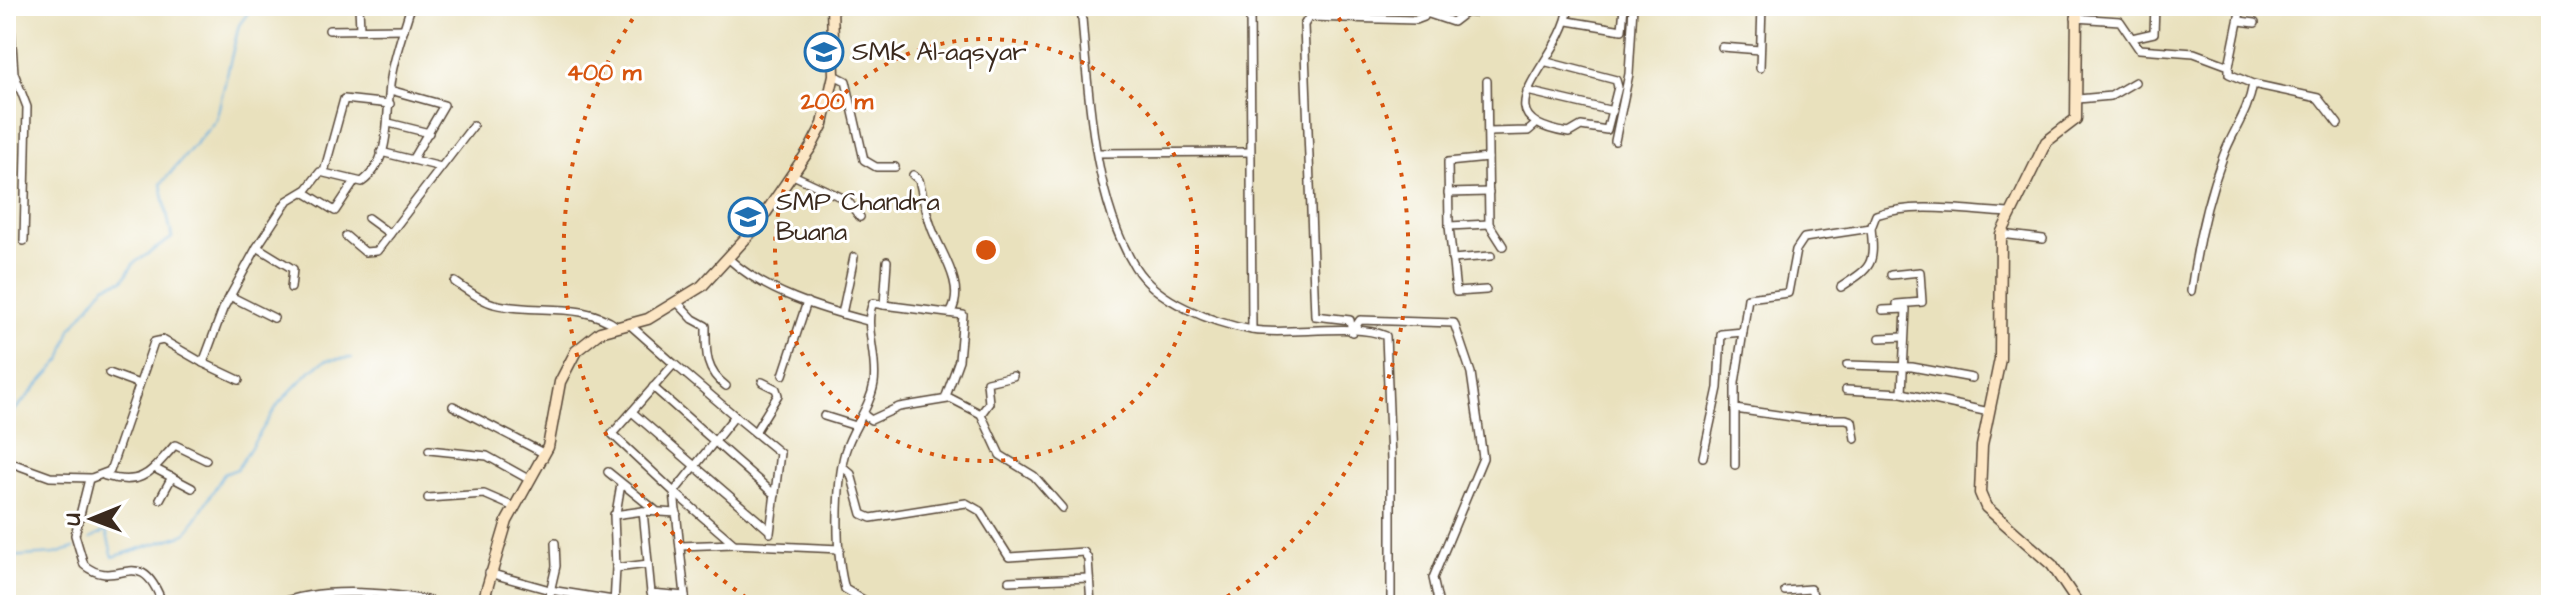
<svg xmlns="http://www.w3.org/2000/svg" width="2557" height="611" font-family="'Architects Daughter',sans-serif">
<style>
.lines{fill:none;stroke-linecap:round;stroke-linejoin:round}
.stream{stroke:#66aedd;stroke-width:2}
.street-casing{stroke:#554536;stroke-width:10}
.secondary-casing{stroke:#554536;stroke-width:13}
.street{stroke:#fff;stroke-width:7}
.secondary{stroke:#fce6c4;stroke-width:10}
.ring{fill:none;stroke:#d7540e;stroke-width:4;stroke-dasharray:4 8}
.labels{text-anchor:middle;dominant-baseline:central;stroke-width:6;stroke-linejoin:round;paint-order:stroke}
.poi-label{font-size:26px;fill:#3b2a1e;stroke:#fff;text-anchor:start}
.centre{fill:#d7540e;stroke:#fff;stroke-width:4}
.ring-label{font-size:24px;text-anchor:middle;font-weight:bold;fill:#d7540e;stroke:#fff;stroke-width:6;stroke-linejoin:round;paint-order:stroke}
</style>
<rect width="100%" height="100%" fill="#fff"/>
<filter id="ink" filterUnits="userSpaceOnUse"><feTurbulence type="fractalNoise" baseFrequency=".0125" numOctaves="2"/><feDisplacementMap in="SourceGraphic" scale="16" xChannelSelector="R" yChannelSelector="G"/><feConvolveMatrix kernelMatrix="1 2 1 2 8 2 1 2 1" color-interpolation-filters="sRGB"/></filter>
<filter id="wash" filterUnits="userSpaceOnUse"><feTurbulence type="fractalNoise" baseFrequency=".006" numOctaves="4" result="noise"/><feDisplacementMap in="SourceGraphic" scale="32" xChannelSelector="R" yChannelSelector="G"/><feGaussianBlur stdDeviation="1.8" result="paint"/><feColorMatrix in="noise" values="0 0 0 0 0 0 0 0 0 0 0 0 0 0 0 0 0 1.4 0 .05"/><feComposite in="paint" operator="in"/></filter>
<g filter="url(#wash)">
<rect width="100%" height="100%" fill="#e9e1bd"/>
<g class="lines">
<!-- stream -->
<g class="stream">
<path d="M6 420 61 360 71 329 105 286 123 280 134 263 172 238 161 184 216 120 239 25 253 6"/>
<path d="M90 539 106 531 113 557 186 534 224 474 237 469 279 403 311 370 326 360 352 358"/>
<path d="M6 557 55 554 74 548"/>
</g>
</g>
</g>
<g filter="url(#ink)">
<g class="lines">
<!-- street casing -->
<g class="street-casing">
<g id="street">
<path d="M359 6 360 29"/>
<path d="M1081 6C1088 88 1092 197 1135 267 1157 302 1213 323 1252 330 1289 336 1354 322 1386 336L1391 460V605"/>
<path d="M1250 6 1252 330"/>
<path d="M456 7 457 6"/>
<path d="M1426 13 1453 22 1466 12 1473 13"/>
<path d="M6 14 13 7 27 6"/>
<path d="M2075 18 2120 21 2139 49 2194 53 2229 66V74L2253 84C2248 113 2233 130 2223 157 2206 202 2197 245 2191 291"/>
<path d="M1568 21 1622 30 1624 6"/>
<path d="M2240 21 2255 23"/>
<path d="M6 23 11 30 14 73 27 107 24 241"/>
<path d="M329 30 404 29"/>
<path d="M2132 38 2154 33 2155 6"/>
<path d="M1722 47 1760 50"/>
<path d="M1547 62 1616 80 1618 87 1607 130 1581 126 1569 133C1472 118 1564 61 1569 6"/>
<path d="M2229 66 2241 7"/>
<path d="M1760 68 1762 6"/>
<path d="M834 75 846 81 864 160 876 167H895"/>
<path d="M1487 81 1489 224 1503 246"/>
<path d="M2253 84 2318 98 2338 124"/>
<path d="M390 90 444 105 412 160"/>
<path d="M1527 91 1613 111"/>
<path d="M2078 99 2111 96 2135 82"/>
<path d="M389 123 429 133"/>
<path d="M1488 132 1528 131 1535 125"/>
<path d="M1615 141 1629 74 1633 6"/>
<path d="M381 152 441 167"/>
<path d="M1098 153 1250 152"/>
<path d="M324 172 344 99 390 104"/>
<path d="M793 175 847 200 860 217"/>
<path d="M913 175 919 180C923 196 926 213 932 229 941 253 966 286 951 312"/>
<path d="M304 192 335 211 355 181"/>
<path d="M1448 193 1489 192"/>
<path d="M368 218 390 234"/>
<path d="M1449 226 1489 224"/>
<path d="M2001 234 2043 239"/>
<path d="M346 236 365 252 377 251 473 126"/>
<path d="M6 241 11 242"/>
<path d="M257 247 293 269 291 288"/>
<path d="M729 259C765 292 821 309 868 321"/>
<path d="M1452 259 1491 256"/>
<path d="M1891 275 1920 272 1922 302 1897 304"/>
<path d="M455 282C467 290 480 300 494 304 536 315 580 300 618 327"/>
<path d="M1841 287C1872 267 1875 265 1871 228"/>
<path d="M1486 290 1456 292 1449 226 1448 162 1488 158"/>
<path d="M230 296 274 318"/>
<path d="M678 303 693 319 706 326C706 350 704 370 726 386"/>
<path d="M884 305 963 315 959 360 946 396 981 414 1000 455 1034 476 1062 508"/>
<path d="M1883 310 1906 309 1902 393"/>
<path d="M842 314 854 257"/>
<path d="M629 324 674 364 612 434 674 492 686 605"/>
<path d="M1354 329 1360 320 1454 323 1471 373 1483 458 1433 578 1439 605"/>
<path d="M1352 332 1350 320 1315 316 1304 25 1309 17 1416 20 1424 17 1428 6"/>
<path d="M1880 338 1904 337"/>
<path d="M203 363 239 380"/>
<path d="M674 364 735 416 674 492 734 544 840 549"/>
<path d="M1847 365 1912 367 1972 378"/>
<path d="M109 373 139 384"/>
<path d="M783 375 807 302"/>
<path d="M653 387 775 495"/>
<path d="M1846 390 1902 393 1989 412"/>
<path d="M453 406 545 454"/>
<path d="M1735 409 1806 419H1846L1852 421 1855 439"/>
<path d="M632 412 769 530"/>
<path d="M863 414 871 420 899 407 948 399"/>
<path d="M981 414 989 403 987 382 1013 376"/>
<path d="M735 416 780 453 770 533"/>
<path d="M824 416 856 426"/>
<path d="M755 432 778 395 776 389 762 382"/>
<path d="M429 450 487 456 530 480"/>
<path d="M1703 457 1718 388 1721 334 1743 332 1748 298 1788 293 1796 250 1804 238 1871 228 1876 215C1916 202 1966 211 2008 213"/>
<path d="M6 461 50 477 90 478"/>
<path d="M1735 465V383L1743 332"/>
<path d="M843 467 851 474 862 514 871 518 966 503 980 511 1009 557 1084 552 1088 559 1091 605"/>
<path d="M154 468 192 488"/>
<path d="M608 472 655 510"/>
<path d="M105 476C144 487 151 471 175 445L206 460"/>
<path d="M428 498 484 494 514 507"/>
<path d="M160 499 172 477"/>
<path d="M643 511 651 593 685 596"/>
<path d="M616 513 621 484"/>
<path d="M680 546 734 544"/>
<path d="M648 564 616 568 614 515 643 511 677 513"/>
<path d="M489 573 550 590 613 600"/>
<path d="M1009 581 1089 578"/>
<path d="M1785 591 1810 589 1813 594 1811 605"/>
<path d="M163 605C140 540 118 593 84 565L75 535 89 479 110 471 154 342 163 340 203 363 223 309 257 247 287 201 307 189 320 172 362 182C394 159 385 110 391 78 395 53 404 30 411 6"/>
<path d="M276 605C320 585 401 592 447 605"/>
<path d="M547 605 556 566 555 543"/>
<path d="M614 605 616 568"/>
<path d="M872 605 845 589C835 555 836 485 845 452 852 428 870 408 874 383 878 357 863 324 873 303L884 305 887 261"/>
</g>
</g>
<!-- secondary casing -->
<g class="secondary-casing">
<g id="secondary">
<path d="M2077 6 2076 119 2046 142 2001 234 2000 359 1982 446 1980 493 1986 507 2052 565 2079 605"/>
<path d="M482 605 507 521 548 447 560 382 576 351 600 332 648 319 702 286 756 227 811 147 823 124 834 75 832 6"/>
</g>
</g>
<!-- street -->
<use href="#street" class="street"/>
<!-- secondary -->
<use href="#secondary" class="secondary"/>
</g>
</g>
<!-- distance rings -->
<g class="ring">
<circle cx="986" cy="250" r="211"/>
<path d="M756 604A422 422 0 0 1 640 8M1332 8A422 422 0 0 1 1216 604"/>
</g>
<!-- icons -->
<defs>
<g id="school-ring" transform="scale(2)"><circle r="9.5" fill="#fff" stroke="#1f6fb2" stroke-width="1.5"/><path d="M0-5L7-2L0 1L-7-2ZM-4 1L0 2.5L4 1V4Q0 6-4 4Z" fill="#1f6fb2"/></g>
</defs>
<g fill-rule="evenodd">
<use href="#school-ring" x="824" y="52"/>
<use href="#school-ring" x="748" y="217"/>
</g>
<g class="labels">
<!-- poi labels -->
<g class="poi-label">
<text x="852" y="52">SMK Al-aqsyar</text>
<text x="776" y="202">SMP Chandra<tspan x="776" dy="30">Buana</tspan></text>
</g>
</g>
<circle cx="986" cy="250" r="12" class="centre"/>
<g class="ring-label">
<text x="604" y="80">400 m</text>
<text x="837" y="109">200 m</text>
</g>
<!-- margin -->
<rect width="2557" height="611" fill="none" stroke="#fff" stroke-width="32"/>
<!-- north arrow -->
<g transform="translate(92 519) rotate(269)" stroke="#ffffff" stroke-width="6" paint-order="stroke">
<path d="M0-6L14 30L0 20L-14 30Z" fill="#3b2a1e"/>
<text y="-12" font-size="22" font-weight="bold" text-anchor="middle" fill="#3b2a1e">U</text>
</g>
</svg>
